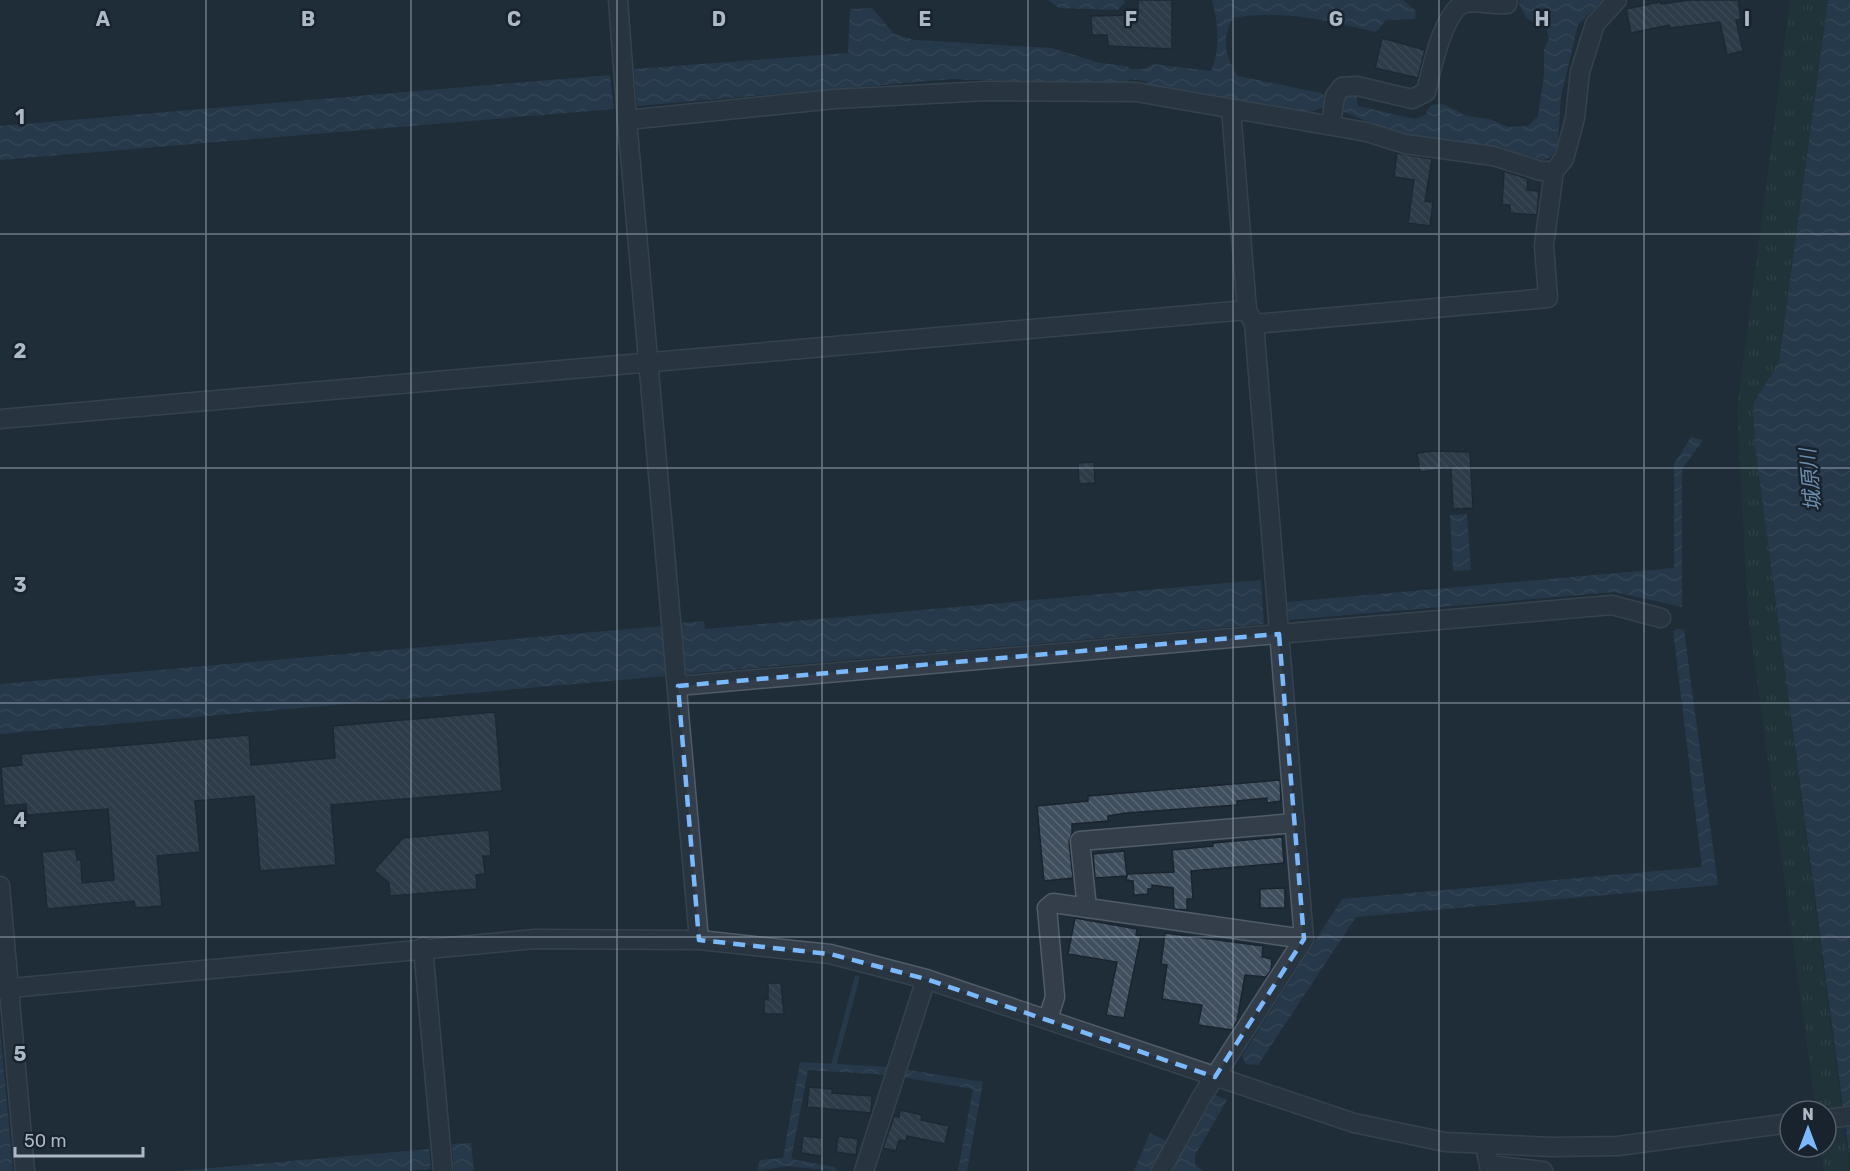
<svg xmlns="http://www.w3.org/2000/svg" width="1850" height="1171" font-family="Rubik,'Noto Sans JP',sans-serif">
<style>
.grass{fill:url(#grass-tufts)}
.water{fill:url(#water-waves)}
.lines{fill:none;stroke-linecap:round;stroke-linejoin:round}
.stream{stroke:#304860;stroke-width:5}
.building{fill:url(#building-back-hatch);stroke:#1a2530;stroke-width:1.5}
.minor-casing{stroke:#505c67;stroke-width:21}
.minor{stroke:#333e4a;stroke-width:18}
.marked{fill:none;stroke:#7bb9fe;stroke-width:4.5;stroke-dasharray:12 8;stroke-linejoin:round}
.grid{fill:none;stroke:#adb9c6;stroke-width:1.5;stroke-opacity:0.55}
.labels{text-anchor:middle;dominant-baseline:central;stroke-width:5;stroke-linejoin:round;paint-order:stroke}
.water-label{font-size:21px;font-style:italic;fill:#6c8dac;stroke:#19232e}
.grid-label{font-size:20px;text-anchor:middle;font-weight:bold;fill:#adb9c6;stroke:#19232e;stroke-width:5;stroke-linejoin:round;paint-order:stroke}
</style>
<defs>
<pattern id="grass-tufts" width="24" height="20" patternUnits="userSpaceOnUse" patternTransform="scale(1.5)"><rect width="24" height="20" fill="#213a3a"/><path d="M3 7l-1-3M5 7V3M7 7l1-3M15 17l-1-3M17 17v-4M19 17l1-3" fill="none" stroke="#3f5455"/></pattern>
<pattern id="water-waves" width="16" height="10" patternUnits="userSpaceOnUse" patternTransform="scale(1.5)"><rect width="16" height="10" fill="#304860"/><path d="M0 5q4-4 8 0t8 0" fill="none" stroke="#4b6075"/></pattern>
<pattern id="building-back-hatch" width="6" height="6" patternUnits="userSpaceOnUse" patternTransform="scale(1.5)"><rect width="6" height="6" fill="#404f5e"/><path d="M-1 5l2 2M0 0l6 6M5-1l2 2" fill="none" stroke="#596674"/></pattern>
</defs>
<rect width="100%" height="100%" fill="#1f2d39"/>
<!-- grass -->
<path class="grass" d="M1790 0H1828L1779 363 1753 404 1755 446 1850 1171H1824L1820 1147H1826V1111H1816L1748 614 1737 410Z"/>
<!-- water -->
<g class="water">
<path d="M1048 0H1123L1125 2 1118 10 1059 8Z"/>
<path d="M1212 0H1403L1416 11 1415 19 1386 20 1376 32C1326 21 1285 9 1233 18 1221 39 1225 57 1238 76L1321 93 1327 98 1356 94 1358 106 1415 119 1425 115 1431 105 1443 104 1467 116 1489 119 1508 127 1528 126 1538 116 1544 75V50L1549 38 1546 28 1527 19 1519 4 1520 0H1603L1578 25 1561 96 1558 141 1553 156 1544 160 1489 147 1460 146 1393 132 1327 105 1312 112 1154 89 1145 81 1130 79 1125 86 952 79 637 106 634 69 848 53 850 9 872 8 894 34 915 40 1052 48 1100 63 1127 66 1130 69H1144L1153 64 1211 71C1221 47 1218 25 1212 0Z"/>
<path d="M1828 0H1850V1160L1755 446 1753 404 1779 362Z"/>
<path d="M610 75 614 109 0 160V126Z"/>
<path d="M1691 437 1703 440 1682 469V607L1615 592 1289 620 1287 602 1674 568V464Z"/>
<path d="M1467 514 1471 570 1453 571 1450 515Z"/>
<path d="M1261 580 1264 624 685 674 681 623 704 621 705 629Z"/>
<path d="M663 626 667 676 0 734V684Z"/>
<path d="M1678 629 1684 630 1718 885 1356 917 1258 1065 1246 1064 1242 1056 1342 899 1702 867 1673 631Z"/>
<path d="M0 1028 13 1171H0Z"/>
<path d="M800 1062 891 1067 983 1082 967 1171H958L973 1089 890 1075 808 1070 791 1159 834 1167 838 1171 786 1166 757 1171 760 1160 783 1158Z"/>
<path d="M1215 1095 1227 1100 1195 1155V1165L1203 1171H1174L1173 1162 1178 1153 1183 1151Z"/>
<path d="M1150 1133 1165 1140 1167 1146 1160 1160 1154 1161 1150 1171H1134Z"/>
<path d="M471 1143 474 1171H454L452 1144Z"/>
<path d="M429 1149 431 1169 403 1171H176Z"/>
</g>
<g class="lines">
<!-- stream -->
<path class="stream" d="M834 1064 857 978"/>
</g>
<!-- building -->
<g class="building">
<path d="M1138 0H1172V49L1108 46 1107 35H1092L1091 16 1138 15Z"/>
<path d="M1690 0H1738L1741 19 1736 20 1743 51 1727 55 1720 22 1670 28 1669 25 1631 33 1626 9 1660 2 1661 4Z"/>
<path d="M1382 38 1425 50 1418 78 1375 68Z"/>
<path d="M1397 153 1432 159 1425 201 1433 202 1430 226 1408 223 1414 180 1394 177Z"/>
<path d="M1504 171 1528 179 1527 190 1539 191 1537 215 1510 213V205H1502Z"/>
<path d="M1434 451 1470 452 1473 508 1453 509 1451 468 1420 472 1417 453Z"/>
<path d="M1094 462 1095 483 1079 484 1078 463Z"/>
<path d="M495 712 502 791 331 805 336 865 260 871 254 796 195 801 200 852 157 856 162 906 135 908 134 901 47 909 42 852 76 849 77 860H81L82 883 114 880 108 809 27 815 26 804 4 806 1 767 22 765 21 754 249 735 251 765 335 758 333 726Z"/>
<path d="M1280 780 1281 801 1267 803V798L1237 801V805L1126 813 1108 816V821L1072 824V833L1069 842 1073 878 1044 881 1037 806 1088 801V796Z"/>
<path d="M489 830 491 856H483L485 874 476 875 477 889 390 896 389 883 374 870 403 838Z"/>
<path d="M1282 837 1284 863 1191 871 1193 899H1187V910L1174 909 1173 888 1152 885V889H1148V894L1134 895 1133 881 1126 880 1127 874 1174 872 1172 850 1213 846V843Z"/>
<path d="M1124 851 1127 876 1095 878 1093 854Z"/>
<path d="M1285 888V908H1260V889Z"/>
<path d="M1075 918 1137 929 1136 935 1141 936 1124 1018 1106 1015 1117 962 1068 954Z"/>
<path d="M1165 933 1263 946 1262 957 1272 959 1271 970 1266 977 1245 975 1237 1021 1232 1030 1198 1025 1202 1005 1162 999 1167 965 1161 964Z"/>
<path d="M768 983H781L784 1014H764V999L768 1000Z"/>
<path d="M809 1087 832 1089V1093L872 1096 871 1113 807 1107Z"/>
<path d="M900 1110 922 1115 921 1120 949 1126 945 1144 907 1136 906 1141 899 1140 896 1151 883 1148 894 1116 899 1117Z"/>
<path d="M803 1136 823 1138 821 1156 801 1153Z"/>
<path d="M838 1136 858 1139 856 1155 836 1152Z"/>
</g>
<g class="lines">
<!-- minor casing -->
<g class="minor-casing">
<g id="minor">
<path d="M618 0 627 120 699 940"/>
<path d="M627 120 835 99 986 91 1136 92 1367 132 1405 144 1493 156 1541 171H1554"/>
<path d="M1331 125 1335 96 1342 87 1357 86 1412 99 1426 92C1431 71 1443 11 1465 3 1477 0 1493 6 1507 4L1508 0"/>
<path d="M1254 324 1548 298 1544 245 1554 171 1564 159 1575 118 1580 72 1595 24 1617 0"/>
<path d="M0 419 1247 310"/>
<path d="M678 686 1612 605 1661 618"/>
<path d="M0 886 25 1171"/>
<path d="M1087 908 1080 841 1295 823"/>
<path d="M423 947 443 1171"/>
<path d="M0 989 535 939 699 940 830 954 926 979 1354 1123 1445 1142 1552 1147 1618 1146 1790 1123"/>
<path d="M1048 1019 1055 997 1047 908 1053 903 1304 939"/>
<path d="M1826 1119 1850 1116"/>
<path d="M1485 1146 1489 1165 1543 1171"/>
<path d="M864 1171 926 979"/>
<path d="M1161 1171 1201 1098 1304 939 1254 324 1247 310 1231 109"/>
</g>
</g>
<!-- minor -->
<use href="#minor" class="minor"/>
</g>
<!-- marked area -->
<path d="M0 0H1850V1171H0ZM1279 634 1304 939 1215 1077 926 979 830 954 699 940 678 686Z" fill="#1f2d39" fill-opacity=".55" fill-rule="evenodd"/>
<path class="marked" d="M1279 634 1304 939 1215 1077 926 979 830 954 699 940 678 686Z"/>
<!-- grid -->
<path class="grid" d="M206 0V1171M411 0V1171M617 0V1171M822 0V1171M1028 0V1171M1233 0V1171M1439 0V1171M1644 0V1171M0 234H1850M0 468H1850M0 703H1850M0 937H1850"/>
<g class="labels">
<!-- water labels -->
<g class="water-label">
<text transform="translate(1810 480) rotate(-95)">城原川</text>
</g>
</g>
<g class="grid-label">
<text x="103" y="26">A</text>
<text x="308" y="26">B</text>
<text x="514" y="26">C</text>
<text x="719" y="26">D</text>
<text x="925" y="26">E</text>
<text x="1131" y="26">F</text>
<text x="1336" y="26">G</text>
<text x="1542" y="26">H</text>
<text x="1747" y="26">I</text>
<text x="20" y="124">1</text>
<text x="20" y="358">2</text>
<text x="20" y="592">3</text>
<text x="20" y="827">4</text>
<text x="20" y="1061">5</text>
</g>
<!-- north arrow -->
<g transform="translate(1808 1129)"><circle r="28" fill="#19232e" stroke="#545f6b" stroke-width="1.5"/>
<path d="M0-4.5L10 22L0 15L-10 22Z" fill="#7bb9fe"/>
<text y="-9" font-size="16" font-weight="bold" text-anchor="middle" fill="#adb9c6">N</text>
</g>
<!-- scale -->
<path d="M15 1147v9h128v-9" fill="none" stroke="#adb9c6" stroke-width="3"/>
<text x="24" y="1147" font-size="18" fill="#adb9c6" stroke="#19232e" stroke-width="4.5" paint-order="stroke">50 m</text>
</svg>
